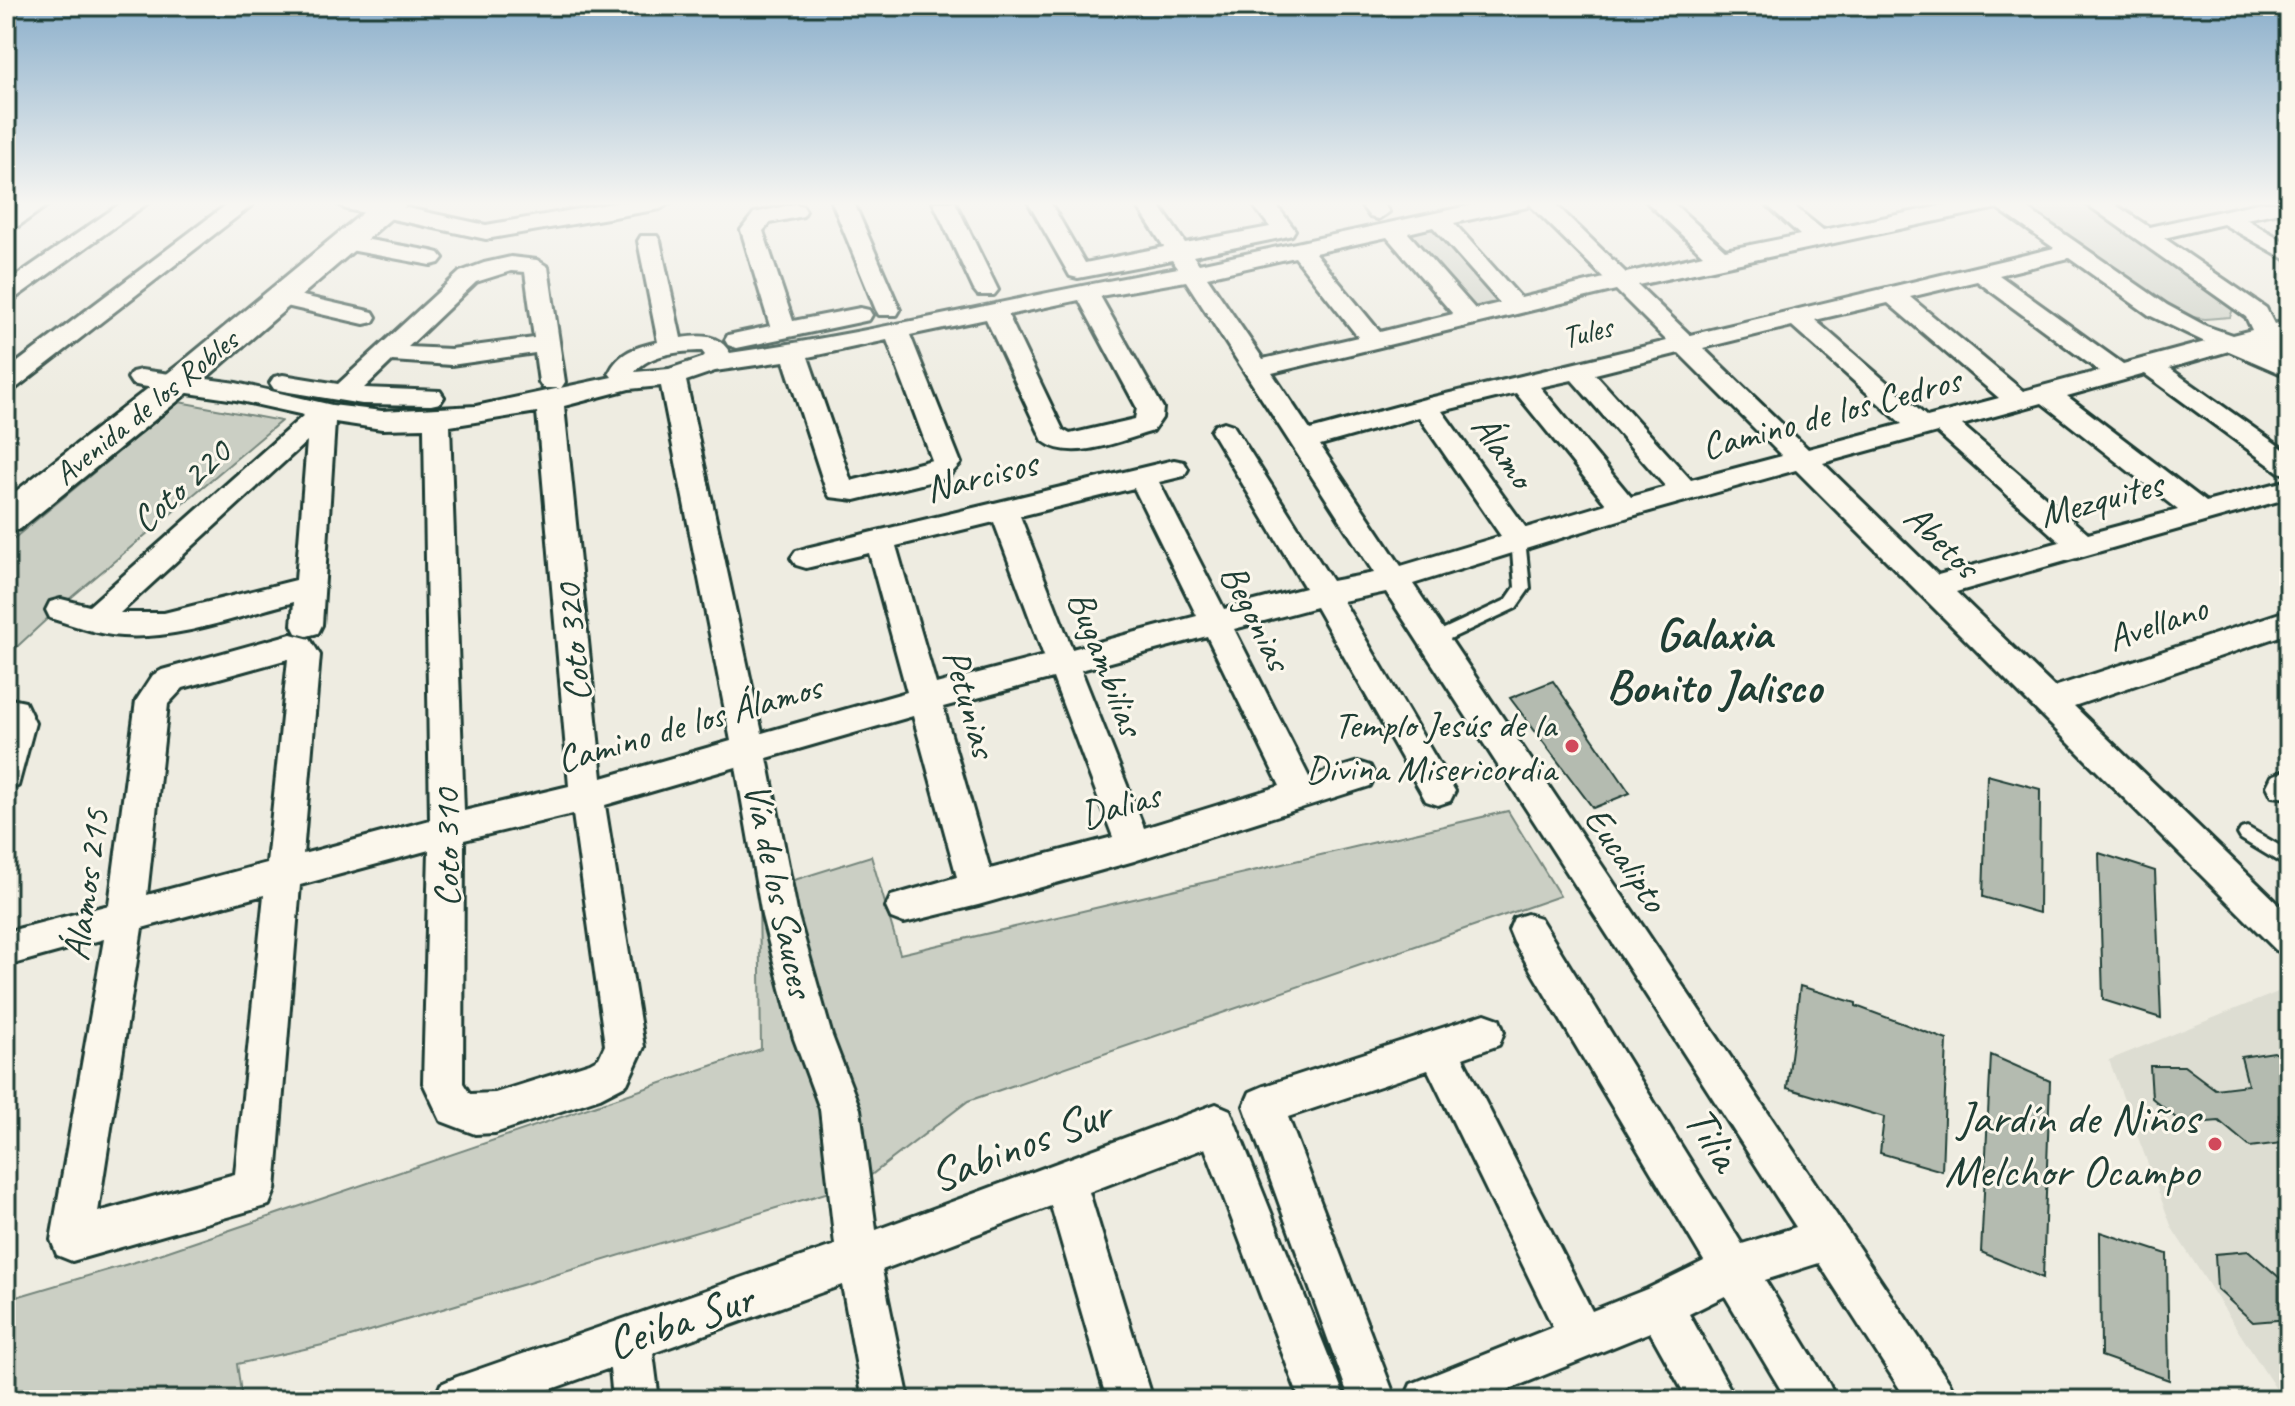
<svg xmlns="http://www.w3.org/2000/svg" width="2295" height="1406" font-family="Caveat,sans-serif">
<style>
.built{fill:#ddddd2}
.green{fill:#cbcfc4;stroke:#75867c;stroke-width:2}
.building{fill:#b4bbb0;stroke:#1f3d34;stroke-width:2}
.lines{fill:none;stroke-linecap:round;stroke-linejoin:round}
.lane-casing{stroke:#1f3d34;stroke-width:6}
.street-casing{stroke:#1f3d34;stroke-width:6}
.secondary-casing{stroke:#1f3d34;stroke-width:6}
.lane{fill:#fbf7ec;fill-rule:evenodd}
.street{fill:#fbf7ec;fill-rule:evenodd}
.secondary{fill:#fbf7ec;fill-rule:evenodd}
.poi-dot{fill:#d1495b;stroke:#fbf7ec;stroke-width:3}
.labels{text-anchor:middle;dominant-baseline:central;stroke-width:6;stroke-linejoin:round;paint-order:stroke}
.far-street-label{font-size:32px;fill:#1f3d34;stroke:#fbf7ec}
.street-label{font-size:38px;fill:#1f3d34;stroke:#fbf7ec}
.poi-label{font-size:38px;fill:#1f3d34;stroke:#fbf7ec;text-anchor:end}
.district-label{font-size:46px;font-weight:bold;fill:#1f3d34;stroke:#fbf7ec}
.near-poi-label{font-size:46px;fill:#1f3d34;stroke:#fbf7ec;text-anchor:end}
.near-street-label{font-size:46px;fill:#1f3d34;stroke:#fbf7ec}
</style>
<rect width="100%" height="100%" fill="#eeece1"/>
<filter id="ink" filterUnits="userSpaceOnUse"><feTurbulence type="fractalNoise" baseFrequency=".0125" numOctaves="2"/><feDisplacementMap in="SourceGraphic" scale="16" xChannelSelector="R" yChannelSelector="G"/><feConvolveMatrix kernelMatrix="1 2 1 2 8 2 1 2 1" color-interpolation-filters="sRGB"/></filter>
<g filter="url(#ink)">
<!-- built -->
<path class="built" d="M2283 990 2289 996V1400H2283L2172 1228 2109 1060Z"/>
<!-- green -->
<g class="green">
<path d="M2018 202H2083L2223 293 2235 304 2230 317 2205 319 2186 316 2156 300Z"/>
<path d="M1438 228 1501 301 1472 307 1408 232Z"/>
<path d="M179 402 281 421 61 606 6 657V545Z"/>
<path d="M1508 811 1560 896 968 1101 862 1182 327 1344 237 1364 242 1400H6V1300L145 1259 761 1049 759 891 871 856 900 954Z"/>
</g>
<!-- building -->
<g class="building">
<path d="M1553 681 1630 793 1593 808 1510 698Z"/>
<path d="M1987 775 2040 789 2039 913 1983 897Z"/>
<path d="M2099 853 2155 871 2161 1018 2103 1000Z"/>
<path d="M1800 986 1856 1003V1006L1947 1040 1942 1171 1880 1153 1884 1117 1787 1088Z"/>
<path d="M2274 1052 2289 1063V1113L2279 1115 2282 1143 2250 1147 2219 1121 2183 1124 2152 1098 2150 1066H2184L2215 1089 2248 1085 2241 1057Z"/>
<path d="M1991 1055 2050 1081 2043 1278 1981 1252Z"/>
<path d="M2100 1232 2167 1254 2169 1380 2101 1356Z"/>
<path d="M2249 1251 2289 1286V1319L2253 1322 2217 1289 2215 1254Z"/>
</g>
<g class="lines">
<!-- lane casing -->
<g class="lane-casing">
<g id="lane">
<path d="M1518 534 1525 539 1530 588 1516 608 1439 644H1429L1426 640 1429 636 1506 600 1515 587 1511 539Z"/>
<path d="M2247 827 2289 851V868L2241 839 2238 834 2241 829Z"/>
</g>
</g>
<!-- street casing -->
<g class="street-casing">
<g id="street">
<path d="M25 202H52L14 229 6 231V214Z"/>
<path d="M123 202H149L14 299 6 301V283Z"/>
<path d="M230 202H256L15 389 6 391V371Z"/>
<path d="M335 202H379L486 225 619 202H671L660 209 486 239 346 209Z"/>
<path d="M832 202 854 203 900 310 897 315H879L876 310Z"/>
<path d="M933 202H955L998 290 994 295H978L974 290Z"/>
<path d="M1028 202H1050L1085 263 1164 247 1135 202H1157L1185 243 1270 227 1251 202H1274L1295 230 1292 235 1280 238 1193 256 1199 264 1486 202H1553L1626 273 1703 255 1647 202H1672L1725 250 1800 235 1764 202H1789L1823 230 1960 202H2018L2167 305 2206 326 2232 335 2252 330 2246 317 2084 202H2111L2149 227 2262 202H2289V210L2246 219 2289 244V261L2223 224 2164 238 2266 308 2274 324 2289 320V335L2279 337 2284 349 2282 353 2289 357V377L2229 351 2169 368 2289 453V475L2279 472 2145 374 2067 396 2206 502 2289 480V498L1956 592 2054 687 2289 610V633L2074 706 2289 914V955L2276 950 1796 470 1632 516 1413 584 1950 1384 1957 1400H1907L1819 1263 1765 1280 1829 1384 1836 1400H1787L1725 1296 1689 1314 1736 1400H1688L1650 1332 1483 1400H1404L1411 1384 1553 1327 1428 1070 1288 1117 1396 1400H1350L1244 1106 1250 1092 1264 1086 1485 1014 1499 1019 1504 1032 1499 1045 1463 1058 1592 1311 1647 1289 1704 1261 1514 942 1509 930 1514 918 1527 914 1540 918 1742 1244 1796 1227 1386 592 1343 601 1455 791 1450 801 1438 805 1426 801 1316 607 1234 629 1309 777 1358 762 1370 766 1375 776 1370 786 1134 861 978 905 904 923 891 918 886 907 891 896 957 877 913 716 767 758 798 916 832 1036 860 1109 876 1230 1216 1104 1230 1110 1346 1400H1300L1205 1148 1089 1192 1153 1400H1107L1051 1206 882 1270 909 1400H863L842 1285 653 1353 659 1400H613L610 1368 521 1400H434L441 1384 457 1377 835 1245 820 1109 794 1039 762 916 736 767 605 805 644 1047 627 1084 600 1098 495 1133 475 1134 441 1121 423 1083 429 850 300 885 275 1190 269 1205 72 1261 57 1255 51 1240 104 939 6 966V932L109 905 136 701 153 675 162 670 291 634 310 639 320 655 303 854 430 820 424 428 382 429 335 422 322 625 318 633 307 636 296 633 292 625 294 602C239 616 179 640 122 636 98 635 74 625 50 618L46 610 50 602 61 599 89 606 304 415 236 400 141 386 132 384 128 378 132 372 141 370 236 383 332 405 382 411 476 406 612 377 609 373C619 352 636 347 658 342L638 241 641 236H657L660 241 681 338C701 335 719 334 730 353 880 332 1028 294 1178 268L1172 260 1078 278 1070 276ZM1530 203 1532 207 1604 278 1521 298 1454 223 1527 207ZM1997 208 2054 248 1690 335 1638 285ZM1433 227 1500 303 1475 309 1408 233ZM1387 237 1453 314 1380 332 1315 253ZM1295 257 1358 337 1263 359 1207 277ZM2069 258 2149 315 2205 342 2123 364 1999 275ZM1186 281 1374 573 1332 581 1233 425 1224 422 1215 425 1211 431 1305 588 1224 609 1159 482 1184 476 1188 469 1184 462 1174 460 806 548 796 551 791 558 796 565 806 568 869 553 907 692 762 733 686 381 715 371 784 361 826 490 830 497 855 500 937 480 947 478 961 463 910 335 986 319 1043 441C1071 463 1122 440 1153 431L1162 418 1163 408 1100 296ZM1977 281 2099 371 2023 391 1910 297ZM1616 290 1667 341 1425 399 1310 430 1272 373ZM1079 300 1137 408 1135 419 1070 434 1063 430 1008 315ZM1888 303 1999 398 1927 417 1815 320ZM1792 326 1902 424 1808 449 1703 348ZM887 340 932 460 851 481 808 357ZM702 351 705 355 702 358 669 369 635 372C648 354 681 351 702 351ZM1679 353 1782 456 1691 480 1595 374ZM1572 380 1666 487 1631 497 1540 387ZM661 386 731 741 602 778 564 406 629 389ZM1516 393 1606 504 1526 528 1442 411ZM2042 403 2178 510 2088 534 1962 425ZM537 412 569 786 464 811 450 426ZM1419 417 1501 536 1401 566 1320 445ZM1937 432 2060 542 1938 575 1823 463ZM307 441 296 580 164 613H120ZM1134 488 1197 616 1072 649 1020 516ZM994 522 1044 656 936 684 896 546ZM1207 636 1280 786 1144 828 1081 670ZM288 659 267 863 147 895 168 704 183 688ZM1053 678 1113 837 990 869 943 707ZM573 814 605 1045 599 1058 590 1063 495 1093 470 1094 463 1083 464 840ZM264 895 235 1174 98 1212 142 928Z"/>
<path d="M1359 202H1382L1389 212 1378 219 1370 217Z"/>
<path d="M795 204 803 206 806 211 803 216 770 223 763 231 793 321 860 308 869 310 872 315 869 320 860 322 737 348 728 345 725 340 728 335 770 326 741 230 754 213Z"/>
<path d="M347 236 431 251 439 253 443 258 439 263 431 265 339 248 336 243 339 238Z"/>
<path d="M511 257 537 260 548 267 565 382 561 388H543L539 382 535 353 451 365 392 361 364 388 440 391 444 397 440 403 431 405 362 404 283 391 274 389 270 383 274 377 283 375 338 384 460 272 484 263ZM511 271 525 272 534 338 451 349 408 347 476 282Z"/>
<path d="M281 291 373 312 376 317 373 322 364 324 273 303 269 298 273 293Z"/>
<path d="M6 698 25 702 35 723 18 786 6 790Z"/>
<path d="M2289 769V798L2272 796 2267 786 2272 776Z"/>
</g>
</g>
<!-- secondary casing -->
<g class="secondary-casing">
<path id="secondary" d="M376 202H410L206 378 20 529 6 533V499L182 362Z"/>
</g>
<!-- lane -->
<use href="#lane" class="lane"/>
<!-- street -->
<use href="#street" class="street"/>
<!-- secondary -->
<use href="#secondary" class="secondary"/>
</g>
</g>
<!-- sky -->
<linearGradient id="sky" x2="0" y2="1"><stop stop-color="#8bafcb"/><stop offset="0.51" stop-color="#f7f6f2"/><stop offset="1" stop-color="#f7f6f2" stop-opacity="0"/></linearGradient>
<rect width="2295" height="399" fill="url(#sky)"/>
<!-- markers -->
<g class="poi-dot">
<circle cx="1572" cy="746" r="8"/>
<circle cx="2215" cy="1144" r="8"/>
</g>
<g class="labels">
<!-- far-street labels -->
<g class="far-street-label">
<text transform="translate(1587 332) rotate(-14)">Tules</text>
<text transform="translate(146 407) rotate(-39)">Avenida de los Robles</text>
</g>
<!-- street labels -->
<g class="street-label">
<text transform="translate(1831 413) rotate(-15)">Camino de los Cedros</text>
<text transform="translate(1503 451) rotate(55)">Álamo</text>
<text transform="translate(981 476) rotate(-14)">Narcisos</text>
<text transform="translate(181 486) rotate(-42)">Coto 220</text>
<text transform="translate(2101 499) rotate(-15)">Mezquites</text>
<text transform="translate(1942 541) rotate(44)">Abetos</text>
<text transform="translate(1256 617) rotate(63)">Begonias</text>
<text transform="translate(2157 623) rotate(-19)">Avellano</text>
<text transform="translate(573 643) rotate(-95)">Coto 320</text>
<text transform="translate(1106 663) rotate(69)">Bugambilias</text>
<text transform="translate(970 703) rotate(74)">Petunias</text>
<text transform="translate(689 723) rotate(-16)">Camino de los Álamos</text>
<text transform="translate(1120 805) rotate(-16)">Dalias</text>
<text transform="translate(446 848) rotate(-90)">Coto 310</text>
<text transform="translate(1626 859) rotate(56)">Eucalipto</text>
<text transform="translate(86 885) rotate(-82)">Álamos 215</text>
<text transform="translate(779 890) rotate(78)">Vía de los Sauces</text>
</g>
<!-- poi labels -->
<g class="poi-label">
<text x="1556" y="724">Templo Jesús de la<tspan x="1556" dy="44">Divina Misericordia</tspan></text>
</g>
<!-- district labels -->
<g class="district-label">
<text x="1714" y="634">Galaxia<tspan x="1714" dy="53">Bonito Jalisco</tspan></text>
</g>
<!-- near-poi labels -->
<g class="near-poi-label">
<text x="2199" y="1118">Jardín de Niños<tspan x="2199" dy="53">Melchor Ocampo</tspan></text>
</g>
<!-- near-street labels -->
<g class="near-street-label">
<text transform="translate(1713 1138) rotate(58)">Tilia</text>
<text transform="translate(1020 1145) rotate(-21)">Sabinos Sur</text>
<text transform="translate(680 1321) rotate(-19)">Ceiba Sur</text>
</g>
</g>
<!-- margin -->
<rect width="2295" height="1406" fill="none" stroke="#fbf7ec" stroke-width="32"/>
<rect x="16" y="16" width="2263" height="1374" fill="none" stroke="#1f3d34" stroke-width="3" filter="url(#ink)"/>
</svg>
